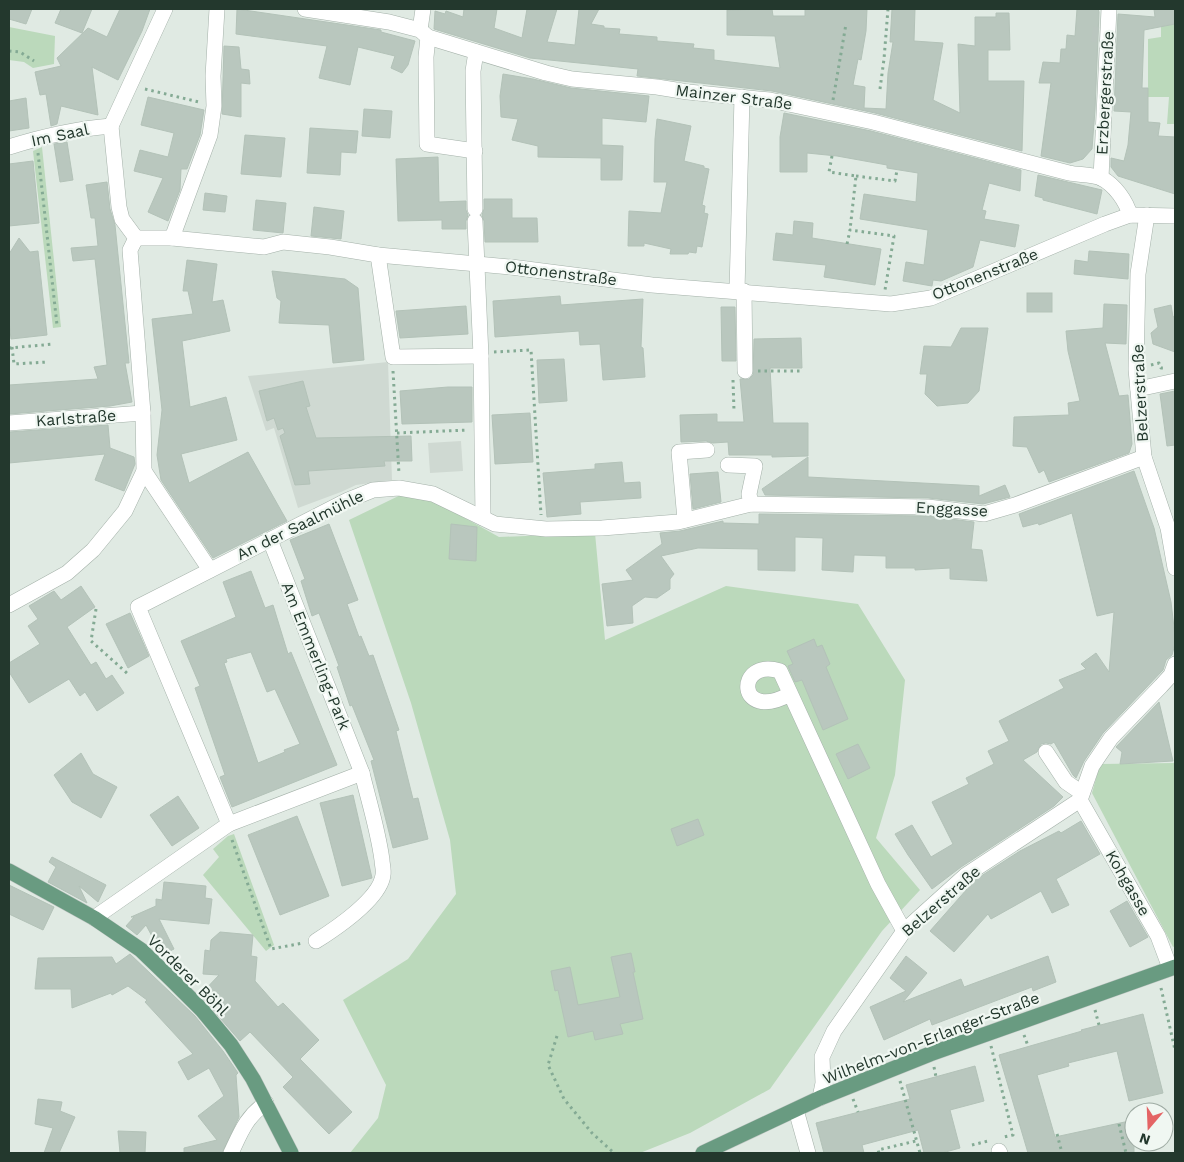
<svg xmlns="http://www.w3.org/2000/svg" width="1184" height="1162" font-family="'Work Sans',sans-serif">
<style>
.built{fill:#cfd9d2}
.green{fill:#bbd9bb}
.building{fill:#b9c7be;stroke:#b3c2b8;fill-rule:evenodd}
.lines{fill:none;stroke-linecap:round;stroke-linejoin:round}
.minor-tunnel{stroke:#bac6bf;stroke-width:15;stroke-dasharray:15 8;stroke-linecap:butt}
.minor-casing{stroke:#a4b1a9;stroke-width:16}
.major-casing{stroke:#c1c7c4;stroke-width:16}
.path{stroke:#84aa94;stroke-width:3;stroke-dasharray:2.5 4;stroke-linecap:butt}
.minor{stroke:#fff;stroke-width:15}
.major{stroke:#699b81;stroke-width:15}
.labels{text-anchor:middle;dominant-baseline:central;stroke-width:4.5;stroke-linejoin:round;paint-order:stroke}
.street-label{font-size:16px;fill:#23382d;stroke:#f0f7f2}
</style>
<rect width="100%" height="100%" fill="#e0eae3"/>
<!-- built -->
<g class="built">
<path d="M388 362 392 480 356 485 341 492 298 508 274 428 266 431 248 376Z"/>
<path d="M461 441 463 471 430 473 428 443Z"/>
</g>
<!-- green -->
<g class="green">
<path d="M1174 24 1175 124H1167L1169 97H1148V39L1161 37V26Z"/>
<path d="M9 27 55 36 54 64 33 68 24 62 9 60Z"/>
<path d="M42 147 61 327 53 328 33 151Z"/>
<path d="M413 489 499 537 595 533 605 640 726 586 858 604 905 680 895 775 876 838 920 890 882 931 770 1089 690 1133 640 1153H350L378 1118 386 1085 343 1000 408 959 456 894 450 840 411 703 349 520Z"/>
<path d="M1175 763V946L1173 947 1092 793 1100 764Z"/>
<path d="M234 834 274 945 266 951 203 875 219 857 213 849 228 836Z"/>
</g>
<!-- building -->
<g class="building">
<path d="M9 9H32L26 24 9 19Z"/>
<path d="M61 9H92L82 33 55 23Z"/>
<path d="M120 9H150L142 31 118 80 92 67 98 115 61 106 57 124 51 126 46 94 40 95 35 72 61 66 57 58 88 28 107 37Z"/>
<path d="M237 9 381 30V32L415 41 408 65 402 73 391 68 395 56 358 47 350 85 319 78 327 46 236 34Z"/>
<path d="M464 9H497L494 28 522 38 527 9H557L547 42 575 45 579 9H599L591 24 604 26V28L620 29 619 34 657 37V41L694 44 693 48 714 50V60L780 68 775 36 727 35V10L772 9 773 16H805V9H867L866 31 861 60 858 59 853 85 865 87 864 108 886 109 888 73 893 42H890L892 9H915L914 41 943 43 933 100 960 113 958 44 975 46V17H996V13H1009L1010 50H988V81H1024L1022 151 875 113 772 91 637 76 638 69 530 58 434 29 435 11 445 14 446 11 463 17Z"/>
<path d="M1077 9H1098L1099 12 1095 110 1092 149 1083 159 1070 163 1041 156 1051 83H1039L1043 62 1060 63 1061 49H1066L1067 35 1075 36Z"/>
<path d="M1154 9H1175V24L1144 30 1142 88H1148V122L1160 123 1158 136 1175 137V194L1118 176 1111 167V158L1124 161 1128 145 1131 112 1114 111 1118 14 1155 17Z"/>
<path d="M224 46 239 47 241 69 249 70 250 84 241 83V117L222 114Z"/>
<path d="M503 74 533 79 571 88 649 96 646 122 602 118V145L623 146 622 180H601V158L538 157V146L512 140 518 119 501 117 500 96Z"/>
<path d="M148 97 204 110 200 135 187 169H181L180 190 168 221 148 212 163 178 134 171 140 150 168 157 174 133 141 125Z"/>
<path d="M26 98 29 128 9 131V101Z"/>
<path d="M364 109 392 111 390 138 362 136Z"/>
<path d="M784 113 871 131 1021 170 1020 191 989 183 982 210 986 211 984 219 1019 225 1015 247 980 240 973 267 941 281 933 280 932 286 903 281 906 262 924 265 928 230 860 219 864 194 916 202 918 173 887 168V165L837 156 807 153V172H780V137Z"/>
<path d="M657 119 691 126 684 161 704 166V168L709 169 702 205 705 206 704 213 708 214 702 247 697 246 696 253 689 252 688 254H670L671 249 644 243V246H628L629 211 661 213 667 182H654L655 139Z"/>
<path d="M310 128 358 131 356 153 341 152 340 175 307 173Z"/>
<path d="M245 135 285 138 281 177 241 174Z"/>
<path d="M67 142 73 180 60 182 54 144Z"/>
<path d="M438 157 439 202 466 201V210L468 215 466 221V229H442V220L398 221 396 159Z"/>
<path d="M33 161 39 223 9 226V164Z"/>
<path d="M1038 175 1102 190 1097 214 1043 200V198L1035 196Z"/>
<path d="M107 182 110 209 115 225 129 363H125L132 402 110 406 9 414V385L98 379 94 367 107 365 95 259 73 261 71 248 98 246 95 218H91L86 185Z"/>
<path d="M205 193 227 196 225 212 203 210Z"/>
<path d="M484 199H512V218H537L538 242H485L484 221 482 215 484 209Z"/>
<path d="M256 200 286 203 283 233 253 230Z"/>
<path d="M314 207 344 211 341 239 311 236Z"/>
<path d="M794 221 813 223 812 238 881 249 875 285 824 277 826 265 773 260 776 233 793 235Z"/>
<path d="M19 238 30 252 38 251 47 335 11 339 9 322V254Z"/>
<path d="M1089 251 1129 254 1128 279 1074 274 1075 260 1088 262Z"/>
<path d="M187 260 217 264 212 302 223 300 230 331 182 341 190 407 226 397 237 440 181 454 189 483 248 452 287 521 213 558 161 480 157 455 162 410 152 319 193 314 188 291H183Z"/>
<path d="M272 271 345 279 358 288 364 360 333 363 329 325 279 323 281 301 277 298Z"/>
<rect x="1027" y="293" width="25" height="19"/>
<path d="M560 296 561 305 643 299 641 347 643 348 645 377 603 380 600 344 580 345 579 331 495 337 493 301Z"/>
<path d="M1104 304 1127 305 1126 344 1105 343 1119 396 1128 395 1132 444 1129 453 1049 482 1044 470 1039 473 1027 447 1013 446 1014 417 1069 415 1068 403 1080 401 1068 351 1066 331 1103 328Z"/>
<path d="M1171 305 1173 317 1175 316V352L1153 344 1151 333 1158 327 1154 309Z"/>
<path d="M466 306 468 334 400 338 396 311Z"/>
<path d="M721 307H735L736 361H722Z"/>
<path d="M961 328H988L979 391 968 403 937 406 925 394 927 374H920L924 346 951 347Z"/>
<path d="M801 338 802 368H770L773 423H808V456L772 457V455H729L728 442 713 443 706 441 681 442 680 415 717 414V422H744L740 379H749L753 375 754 339Z"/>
<path d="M564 359 567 401 539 403 537 360Z"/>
<path d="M303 381 310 406 306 407 316 438 411 436 412 461H384L385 466 308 471 310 484 295 485 280 436 285 433 283 428 278 430 274 418 267 421 259 391Z"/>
<path d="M448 387H472V422L402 424 400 391Z"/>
<path d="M1175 391V445L1167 446 1160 394Z"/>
<path d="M530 413 533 462 495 464 492 415Z"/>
<path d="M108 425 110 448 134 457 135 464 124 491 95 480 105 454 9 463V432Z"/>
<path d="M808 457V477L979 486V496L1005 485 1010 497 983 504 928 498 765 495 762 489Z"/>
<path d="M622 462 624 483 640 482 641 498 580 502 581 514 547 517 543 473 595 469V464Z"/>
<path d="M1134 471 1154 528 1171 602 1175 636V644L1172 655 1166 660 1163 670 1103 733 1084 761 1076 778 1073 775 1054 742 1051 744 1046 743 1041 744 1037 752 1023 760 1063 797 1054 806 961 867 932 889 908 855 895 834 912 825 931 857 953 844 932 802 969 784 966 778 994 764 988 751 1009 741 999 721 1064 688 1059 680 1086 669 1081 664 1096 653 1109 672 1114 612 1097 616 1072 513 1039 525 1038 523 1023 527 1019 514Z"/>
<path d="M718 472 721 502 693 509 690 474Z"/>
<path d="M759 514 927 516 974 522 971 549 982 550 987 581 950 579V568L915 570V568H886V556L854 555 853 572 822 570 823 538 795 537V571L758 570V549L698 548 661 556 674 574 670 579V589L657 598 645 597 632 606 633 623 607 626 602 584 633 580 626 570 662 544 660 533 680 531 723 521V523L759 524Z"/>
<path d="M329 524 358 600 347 604 359 637 361 636 369 656 373 655 399 730 396 731 413 799 418 798 428 839 393 848 371 761 374 760 352 705 350 706 337 667 339 666 319 613 312 616 301 581 305 579 290 540Z"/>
<path d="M451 524 477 527 476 561 449 559Z"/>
<path d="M251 571 265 608 273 605 288 654 291 652 337 765 232 807 220 777 225 775 195 688 200 686 181 641 236 617 223 582ZM251 652 267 692 275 689 300 744 284 750 285 752 258 763 224 663 227 662 226 659Z"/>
<path d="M81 586 95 607 67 627 91 665 96 662 106 679 112 675 124 693 97 711 85 692 80 696 69 679 29 703 9 672V663L40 644 28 626 38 619 29 606 54 591 61 600Z"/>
<path d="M130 613 149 656 128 668 106 624Z"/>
<path d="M814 639 817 647 822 645 830 664 826 667 848 719 823 730 802 680 795 682 788 666 793 664 787 651Z"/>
<path d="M1159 702 1173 761 1120 764 1122 752 1116 747Z"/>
<path d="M858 744 870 768 848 779 836 754Z"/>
<path d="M81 753 93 774 117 787 101 818 72 802 54 775Z"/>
<path d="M353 795 372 878 342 886 320 803Z"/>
<path d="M178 796 199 828 172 846 150 815Z"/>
<path d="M297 816 329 896 280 915 248 835Z"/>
<path d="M698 819 704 835 677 846 671 829Z"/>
<path d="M1081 821 1100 854 1056 879 1069 905 1052 913 1041 891 991 919 988 914 954 952 930 931 975 880 1020 851 1059 831 1061 833Z"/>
<path d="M52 857 106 885 98 902 79 886 87 903 48 882 56 867 49 862Z"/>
<path d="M164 882 206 886 205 898 212 899 209 924 159 919 174 949 162 955 146 925 137 935 126 926 134 917H131L156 906V899L162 900Z"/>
<path d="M9 885 54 907 43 930 9 914Z"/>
<path d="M1127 901 1148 937 1130 947 1110 911Z"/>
<path d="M220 932 253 935 251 956 257 957 255 981 278 1007 283 1003 319 1040 300 1059 352 1112 329 1134 283 1087 293 1077 250 1032 240 1041 200 995 219 975 203 974 205 950 210 951 211 940Z"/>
<path d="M631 953 635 972H633L643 1019 620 1024 623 1034 595 1040 593 1031 568 1037 558 990 555 991 551 971 570 967 578 1005 620 997 611 957Z"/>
<path d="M130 954 195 1016 223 1051 238 1073 236 1075 239 1117 222 1153H184V1148L217 1140 198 1116 224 1096 209 1068 188 1080 178 1062 193 1054 145 1002 147 1000 128 986 112 995 111 993 72 1008 71 989H35L38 958 112 957 116 964Z"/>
<path d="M906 956 927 973 903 1002 961 979 964 987 1048 956 1056 982 1033 991 1032 987 932 1025 930 1019 884 1040 870 1007 906 991 890 978Z"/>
<path d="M1143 1014 1163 1093 1129 1101 1117 1051 1068 1063 1069 1066 1037 1075 1055 1137 1134 1120V1153H1028L999 1055 1082 1031 1081 1030Z"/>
<path d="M975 1066 984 1101 950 1110 960 1148 942 1153H924L918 1130 862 1145 864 1153H824L816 1123 910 1099 906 1085Z"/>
<path d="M38 1099 62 1102 60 1111 75 1117 59 1153H44L53 1128 35 1124Z"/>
<path d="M118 1131 146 1132 145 1153H120Z"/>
</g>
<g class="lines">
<!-- minor-tunnel -->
<path class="minor-tunnel" d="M1092 34 1098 35"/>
<!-- minor casing -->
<g class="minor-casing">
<g id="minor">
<path d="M305 9 389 22 420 30 428 37 546 73 572 79 657 87 688 92 770 100 873 122 1069 173C1079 175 1092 174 1101 178 1115 185 1126 201 1130 215"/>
<path d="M420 30 423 9"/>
<path d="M428 37 426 57 427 144 475 151"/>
<path d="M111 126 165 9"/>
<path d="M111 126 119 207 122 219 136 238"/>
<path d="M9 147C44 136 75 129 111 126"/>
<path d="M1101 178 1109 9"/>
<path d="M475 209 473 71 476 52"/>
<path d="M1147 215 1138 274 1136 369 1144 457 1168 528 1175 568"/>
<path d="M475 221 481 356 483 518"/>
<path d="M136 238H172L264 247 283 242 330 247 378 255 511 267 652 285 891 304 931 298 1105 224 1130 215 1175 216"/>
<path d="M172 238 210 135 214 106 213 76 217 9"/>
<path d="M378 255 393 357 481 356"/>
<path d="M737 291 742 97"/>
<path d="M744 291 745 371"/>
<path d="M1138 389 1175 381"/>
<path d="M9 423 143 413"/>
<path d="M728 465 755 466 749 494 751 504"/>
<path d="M144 471 210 570"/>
<path d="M685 520 679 452 707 450"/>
<path d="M9 605 67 573 93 550 125 511 144 471 143 413 130 250 136 238"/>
<path d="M790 694C736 724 735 657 780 671L878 884 904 931"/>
<path d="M1046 752 1066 782 1082 793"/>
<path d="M1080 800 1158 936 1170 968"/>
<path d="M229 824 362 773 270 540"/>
<path d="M94 918 229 824 138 607 348 500 373 490 399 488 433 494 495 524 546 529 602 528 678 522 751 504 928 507 984 514 1015 505 1144 457"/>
<path d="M316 941C335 929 380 899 383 875 384 870 382 864 382 860 378 830 369 802 362 773"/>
<path d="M820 1098 823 1083 822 1057 834 1031 904 931 966 875 1080 800 1092 766 1111 738 1161 686 1171 675 1175 664"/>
<path d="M796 1110 808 1153"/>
<path d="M999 1151 1000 1153"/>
<path d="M231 1153C241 1132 246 1117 266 1103"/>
</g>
</g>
<!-- major casing -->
<g class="major-casing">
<g id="major">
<path d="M9 871 94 918 141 950 172 980 202 1010 231 1045 253 1079 291 1153"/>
<path d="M703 1153 820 1098 930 1054 1175 967"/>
</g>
</g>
<!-- path -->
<g class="path">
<path d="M9 51 20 52 34 61"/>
<path d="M145 89 199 102"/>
<path d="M880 89 884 59 888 9"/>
<path d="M833 100 846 24"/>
<path d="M38 153 57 325"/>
<path d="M832 156 829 172 856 176 850 230"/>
<path d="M856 176 895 181 897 170"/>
<path d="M847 244 850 230 894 236 885 290"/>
<path d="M12 347 14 364 47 362"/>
<path d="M9 348 54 344"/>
<path d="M494 352 531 350 541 515"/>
<path d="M1151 365 1159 363 1161 368H1163"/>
<path d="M393 371 399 474"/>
<path d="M758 371H800"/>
<path d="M733 380 734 411"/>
<path d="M397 433 468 430"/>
<path d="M96 609 91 641 128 674"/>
<path d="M232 840 271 949 303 943"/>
<path d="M1161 988 1175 1050"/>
<path d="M1095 1010 1099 1025"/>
<path d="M1024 1035 1028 1046"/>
<path d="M557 1036 548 1065 564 1099 592 1133 614 1153"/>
<path d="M991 1046 1013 1135 1004 1137"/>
<path d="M934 1067 936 1077"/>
<path d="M900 1081 920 1153"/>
<path d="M853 1099 858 1112"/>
<path d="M1119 1124 1126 1153"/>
<path d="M1057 1134 1062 1153"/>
<path d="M972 1145 988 1141"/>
<path d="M879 1153 878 1150 916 1141"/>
</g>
<!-- minor -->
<use href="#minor" class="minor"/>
<!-- major -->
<use href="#major" class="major"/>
</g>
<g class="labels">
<!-- street labels -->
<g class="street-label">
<text transform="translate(1105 93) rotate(-87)">Erzbergerstraße</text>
<text transform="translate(734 97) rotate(7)">Mainzer Straße</text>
<text transform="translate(60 135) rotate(-12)">Im Saal</text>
<text transform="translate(561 273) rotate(7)">Ottonenstraße</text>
<text transform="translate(985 274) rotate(-22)">Ottonenstraße</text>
<text transform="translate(1140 393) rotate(-93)">Belzerstraße</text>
<text transform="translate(76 418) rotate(-4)">Karlstraße</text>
<text transform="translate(952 509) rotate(3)">Enggasse</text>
<text transform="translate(300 525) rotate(-26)">An der Saalmühle</text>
<text transform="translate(316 656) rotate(68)">Am Emmerling-Park</text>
<text transform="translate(1128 883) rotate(60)">Kohgasse</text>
<text transform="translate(941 901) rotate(-41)">Belzerstraße</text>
<text transform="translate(188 975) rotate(45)">Vorderer Böhl</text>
<text transform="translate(931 1038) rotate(-21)">Wilhelm-von-Erlanger-Straße</text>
</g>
</g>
<!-- border -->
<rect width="1184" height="1162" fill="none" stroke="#23382d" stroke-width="20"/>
<!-- north arrow -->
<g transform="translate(1149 1127) rotate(199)"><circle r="24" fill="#f0f7f2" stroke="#9eaba3"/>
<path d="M0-4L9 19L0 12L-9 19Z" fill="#e46465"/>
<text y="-8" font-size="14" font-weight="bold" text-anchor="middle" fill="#23382d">N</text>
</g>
</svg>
